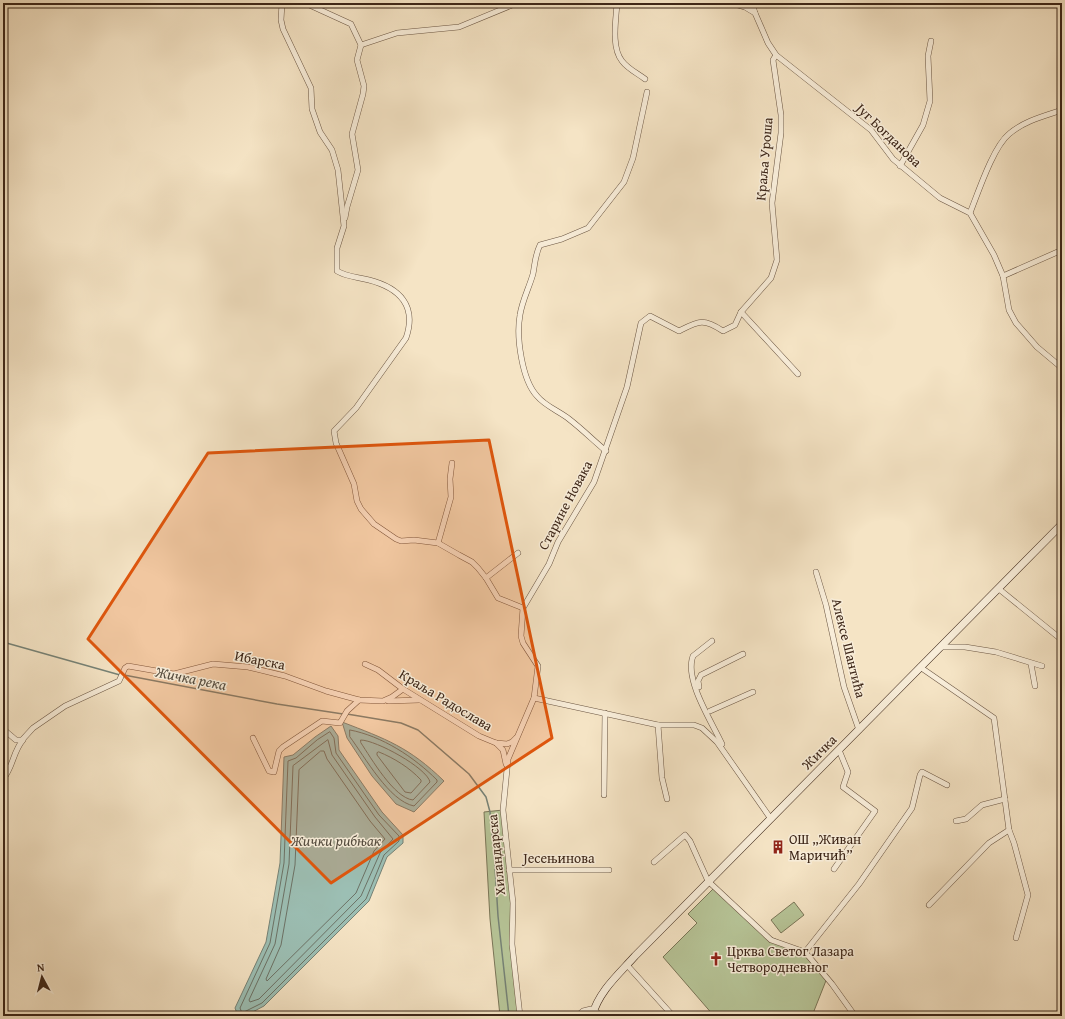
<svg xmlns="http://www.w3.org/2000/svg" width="1065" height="1019" font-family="'Gentium Book Plus',serif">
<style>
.green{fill:#b7c598;stroke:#7a7658}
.water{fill:#9cbfb4;stroke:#768276}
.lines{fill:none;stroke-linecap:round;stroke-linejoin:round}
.shore{stroke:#6c7266;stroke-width:1}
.stream{stroke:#768276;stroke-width:1.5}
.street-casing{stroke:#6b5643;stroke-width:6}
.secondary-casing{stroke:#3d2618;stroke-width:8}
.street{stroke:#f8edd9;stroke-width:5}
.secondary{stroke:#f8edd9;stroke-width:7}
.marked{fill:#df560d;fill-opacity:0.2;stroke:#df560d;stroke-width:3;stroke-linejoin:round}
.labels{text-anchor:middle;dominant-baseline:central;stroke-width:3;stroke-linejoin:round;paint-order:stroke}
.street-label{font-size:14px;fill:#3d2618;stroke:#f8edd9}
.poi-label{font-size:14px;fill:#3d2618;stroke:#f8edd9;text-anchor:start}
.water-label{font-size:15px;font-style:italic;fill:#554c3f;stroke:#f8edd9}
</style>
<rect width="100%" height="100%" fill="#f5e4c5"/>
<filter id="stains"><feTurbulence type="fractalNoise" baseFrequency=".005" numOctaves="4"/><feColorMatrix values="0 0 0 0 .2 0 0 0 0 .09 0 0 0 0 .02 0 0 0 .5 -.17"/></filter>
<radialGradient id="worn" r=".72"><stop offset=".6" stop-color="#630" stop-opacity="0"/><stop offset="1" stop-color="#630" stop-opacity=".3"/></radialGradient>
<!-- green -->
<g class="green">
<path d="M503 810 513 903 512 944 520 1016H500L490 919 484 812Z"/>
<path d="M715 887 761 933 805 952 827 978 812 1016H714L663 957 697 923 688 914Z"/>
<path d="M794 902 804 915 781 933 771 920Z"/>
</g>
<!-- water -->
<g class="water">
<path d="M342 722C386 739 409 747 444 781L414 812 396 804 372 776 347 738Z"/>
<path d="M331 726 338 736 339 750 382 812 403 835V843L387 857 369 901 264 1006 245 1016H238L235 1008 266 942 280 863 284 757 293 755 315 737Z"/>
</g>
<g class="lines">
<!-- shore -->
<g class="shore">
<path d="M350 730C382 736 414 757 437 780V782L414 806C389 801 365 757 350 737Z"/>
<path d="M330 732 334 738 336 753 379 815 399 836V841L384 855 366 899 262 1003 242 1013 240 1008 270 943 284 863 288 761 296 758 317 740Z"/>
<path d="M328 740 332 755 375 817 393 839 380 853 361 896 259 999 250 1002 249 1000 275 944 289 864 293 766Z"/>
<path d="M361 740C376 740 427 768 430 782L413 800C394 798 371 758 361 743Z"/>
<path d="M321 751H324L327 759 370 821 385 839 374 851 356 893 267 981 266 979 281 945 295 865 299 770Z"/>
<path d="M379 752C394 758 410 768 421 780V782L411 793 405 792 377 755V753Z"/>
</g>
<!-- stream -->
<g class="stream">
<path d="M3 642 120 675"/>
<path d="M124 675 277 704 343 714"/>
<path d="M347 714 401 723 418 730 469 774 486 797 490 812 494 851 498 916 509 1016"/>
</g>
<!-- street casing -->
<g class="street-casing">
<g id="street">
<path d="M282 3 281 20 283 29 311 88 312 109 320 132 332 150 338 170 344 226 337 248V271C347 277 358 277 369 280 400 288 417 306 406 338L356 408 334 431 336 443 354 484 357 501 361 509 374 524 396 539 401 541 414 540 438 543 459 555 472 562 478 568 486 578 498 598 523 608"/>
<path d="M305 3 351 24 361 45 397 33 459 27 517 3"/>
<path d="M617 3C616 20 611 47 622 61 628 69 637 73 645 79"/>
<path d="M731 3 745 7 755 13 768 43 776 55 871 130 893 159 940 198 970 213 994 255 1003 276 1009 310 1016 323 1037 347 1062 368"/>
<path d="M752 3 755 13"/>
<path d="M900 166 923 125 930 101 928 56 931 41"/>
<path d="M970 213C978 193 993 147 1009 134 1024 121 1044 116 1062 110"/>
<path d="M345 218 347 207 358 170 352 134 363 94 364 86 357 60 361 45"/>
<path d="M1003 276 1062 250"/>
<path d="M741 312 798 374"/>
<path d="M606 451C594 441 582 429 569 419 559 411 545 406 537 396 522 380 516 337 520 315 522 301 529 288 533 274 535 264 535 255 540 245L562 239 588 228 624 182 633 158 647 92"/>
<path d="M438 543 451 497 450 479 452 463"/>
<path d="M816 572 826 605 844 687 859 730"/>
<path d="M486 578 518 553"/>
<path d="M999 589 1062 640"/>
<path d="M712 641 693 656C684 680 712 722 722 744"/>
<path d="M941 647H965L996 652 1042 666"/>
<path d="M365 664 378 670 403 689 479 736 496 743 507 744 512 742 516 738"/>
<path d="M1031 664 1035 686"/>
<path d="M920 667 994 718 1009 830 1014 843 1028 895 1016 938"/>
<path d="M699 687 698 681 701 675 743 654"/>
<path d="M534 698 658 725H694L702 728 717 742 771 819"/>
<path d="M388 701 419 700"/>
<path d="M710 711 753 692"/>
<path d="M658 725 662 778 667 799"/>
<path d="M3 729 16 740H22L33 728 65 706 119 681 125 668 128 666 174 674 213 664 248 667 285 676 326 691 359 700 383 701 392 697 403 689"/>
<path d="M253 738 269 771 274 772 279 751 283 747 322 721 340 723 347 711 359 700"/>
<path d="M496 743 503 750 506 764"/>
<path d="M3 779C13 768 13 751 23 740"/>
<path d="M604 795 605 713"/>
<path d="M956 821 966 819 982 805 1005 799"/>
<path d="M654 862 685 835 690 841 708 881 771 940 805 952 832 984 855 1016"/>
<path d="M834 869 875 811 843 787 848 772 839 750"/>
<path d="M509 870H609"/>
<path d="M929 905 989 843 1009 830"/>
<path d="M805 952 859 884 912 808 920 775 922 772 947 785"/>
<path d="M627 965 673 1016"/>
<path d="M520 1016 512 944 513 903 503 810 508 759 534 698 538 666 523 643 521 636 523 608 549 564 558 542 594 482 627 387 641 323 650 316 679 331C699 321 703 318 723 331L735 325 741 312 771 278 777 260 772 203 781 133V115L773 60 776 55"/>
<path d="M577 1016 583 1011 591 1009 603 1016"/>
</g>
</g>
<!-- secondary casing -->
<g class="secondary-casing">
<path id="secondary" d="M592 1016C599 991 618 975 635 956L1062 524"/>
</g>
<!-- street -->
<use href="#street" class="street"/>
<!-- secondary -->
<use href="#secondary" class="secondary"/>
</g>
<!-- marked area -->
<path class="marked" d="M489 440 552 738 331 883 88 639 208 453Z"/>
<!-- icons -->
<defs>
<g id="building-bare" transform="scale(1.08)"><path d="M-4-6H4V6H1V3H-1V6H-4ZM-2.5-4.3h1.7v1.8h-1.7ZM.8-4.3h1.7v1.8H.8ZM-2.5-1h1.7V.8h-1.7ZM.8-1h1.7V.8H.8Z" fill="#8f2418" stroke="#f8edd9" stroke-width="2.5" paint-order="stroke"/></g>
<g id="church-bare" transform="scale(1.08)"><path d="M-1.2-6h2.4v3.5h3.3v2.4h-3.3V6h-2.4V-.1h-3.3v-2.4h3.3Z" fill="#8f2418" stroke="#f8edd9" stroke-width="2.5" paint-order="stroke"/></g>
</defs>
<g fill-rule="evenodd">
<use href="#building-bare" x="778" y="847"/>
<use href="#church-bare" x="716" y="959"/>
</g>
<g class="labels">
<!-- street labels -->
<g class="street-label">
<text transform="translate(889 135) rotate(44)">Југ Богданова</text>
<text transform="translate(764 159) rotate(-85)">Краља Уроша</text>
<text transform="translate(565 505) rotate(-62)">Старине Новака</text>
<text transform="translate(849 648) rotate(76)">Алексе Шантића</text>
<text transform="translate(260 660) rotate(11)">Ибарска</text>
<text transform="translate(446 700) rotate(31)">Краља Радослава</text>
<text transform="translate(819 752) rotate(-45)">Жичка</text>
<text transform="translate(496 855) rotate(-96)">Хиландарска</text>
<text x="559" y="858">Јесењинова</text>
</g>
<!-- poi labels -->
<g class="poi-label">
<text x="789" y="839">ОШ „Живан<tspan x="789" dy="16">Маричић”</tspan></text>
<text x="727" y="951">Црква Светог Лазара<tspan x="727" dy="16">Четвородневног</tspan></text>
</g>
<!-- water labels -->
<g class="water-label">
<text transform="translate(191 678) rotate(11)">Жичка река</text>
<text x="336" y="840">Жички рибњак</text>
</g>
</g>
<!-- margin -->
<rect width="1065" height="1019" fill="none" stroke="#f5e4c5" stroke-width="16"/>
<rect x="4" y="4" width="1057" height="1011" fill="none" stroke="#3d2618" stroke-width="2"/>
<rect x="8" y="8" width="1049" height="1003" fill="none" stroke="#3d2618"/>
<!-- north arrow -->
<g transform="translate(42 977) rotate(353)" stroke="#f8edd9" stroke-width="3" paint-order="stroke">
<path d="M0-3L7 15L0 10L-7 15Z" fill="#3d2618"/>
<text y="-6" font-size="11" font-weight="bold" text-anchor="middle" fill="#3d2618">N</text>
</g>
<rect width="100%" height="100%" filter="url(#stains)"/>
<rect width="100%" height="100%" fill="url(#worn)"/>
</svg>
